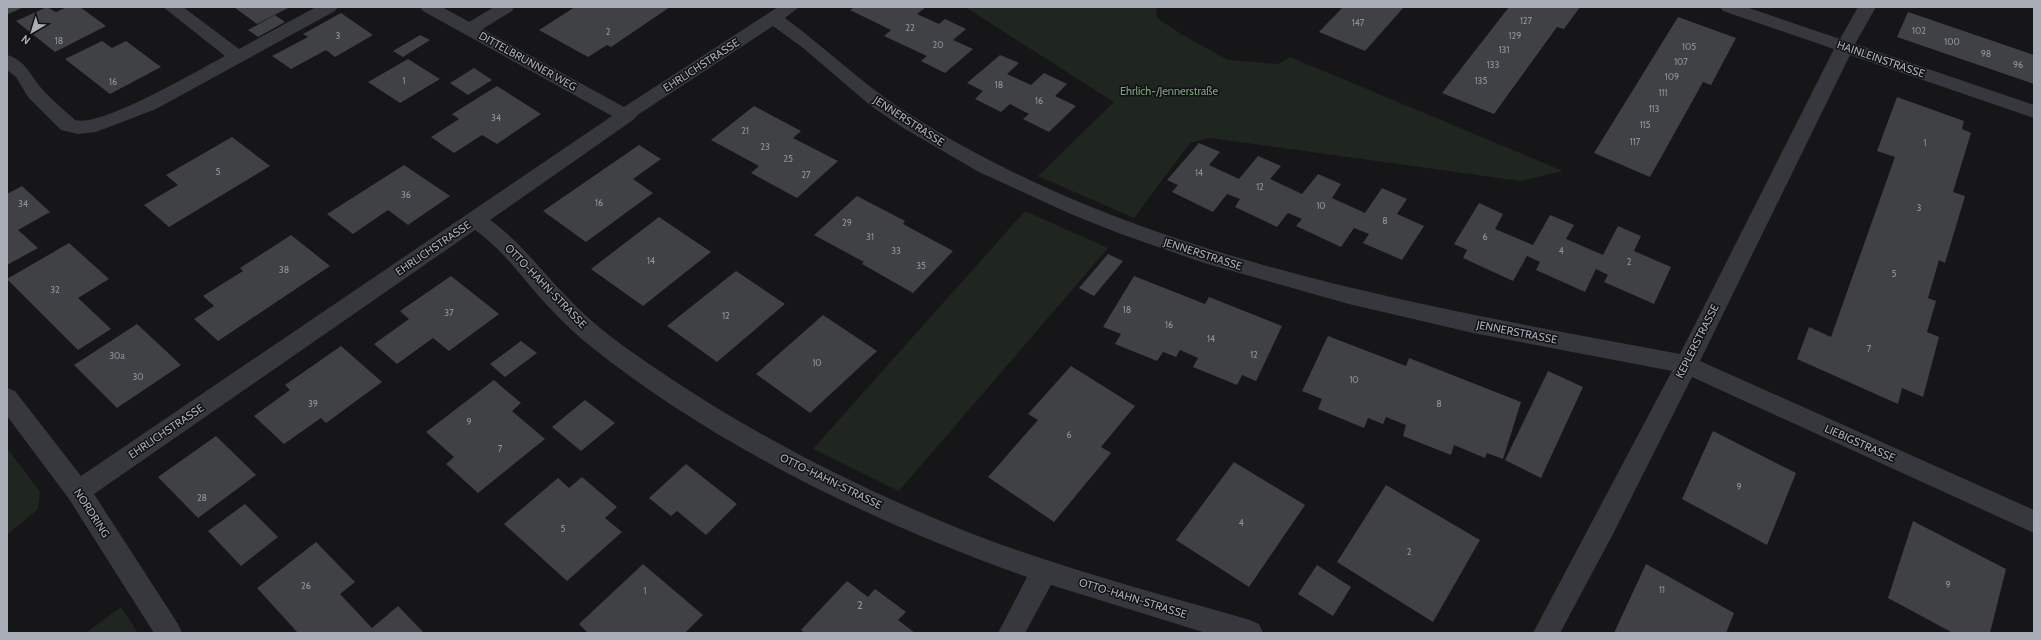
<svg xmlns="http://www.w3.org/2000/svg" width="2041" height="640" font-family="Cabin,sans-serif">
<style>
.green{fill:#1e261f}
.building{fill:#404145}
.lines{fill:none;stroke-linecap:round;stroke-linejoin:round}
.lane{fill:#37383d;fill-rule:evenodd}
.street{fill:#37383d;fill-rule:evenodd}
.labels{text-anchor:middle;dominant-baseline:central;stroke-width:3;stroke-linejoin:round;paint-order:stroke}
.number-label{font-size:9px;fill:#8e929b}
.street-label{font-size:11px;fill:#a8adb8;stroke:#111113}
.park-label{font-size:11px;fill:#7fa381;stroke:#111113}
.near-number-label{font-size:11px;fill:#8e929b}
</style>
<rect width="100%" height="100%" fill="#161618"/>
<!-- green -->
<g class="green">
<path d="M965 7H1156L1157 18 1181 34 1228 60 1278 64 1290 57 1563 171 1521 181 1210 138 1190 143 1134 218 1038 176 1114 102Z"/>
<path d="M1025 211 1108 248 899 491 813 449Z"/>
<path d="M7 448 40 492 38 509 7 535Z"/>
<path d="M121 607 138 633H86Z"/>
</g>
<!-- building -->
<g class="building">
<path d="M7 7H24L8 14Z"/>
<path d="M47 7 56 12 67 7H80L106 26 55 52 16 21Z"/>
<path d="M234 7H290L257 24Z"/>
<path d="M575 7H670L611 47 607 45 588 57 539 30Z"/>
<path d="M854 7H926L917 14 939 24 945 19 966 29 953 40 973 49 945 73 921 61 927 56 884 36 891 30 850 10Z"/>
<path d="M1343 7H1404L1365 51 1319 32Z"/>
<path d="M1509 7H1580L1564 29 1557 27 1494 114 1442 93Z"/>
<path d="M1908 12 2034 55V84L1897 37Z"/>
<path d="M341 13 373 35 335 57 326 50 291 69 272 56 308 37 303 34Z"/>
<path d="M275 15 285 22 258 37 248 30Z"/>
<path d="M1678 17 1736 38 1711 85 1703 82 1650 177 1594 153Z"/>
<path d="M420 35 430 40 403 57 393 51Z"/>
<path d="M102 41 112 48 126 41 161 67 110 94 65 59Z"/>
<path d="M1000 55 1019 63 1007 74 1031 85 1044 73 1067 84 1055 96 1076 106 1049 132 1023 119 1029 114 1010 104 1001 112 975 99 983 91 967 83Z"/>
<path d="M408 59 440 79 400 103 368 82Z"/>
<path d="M474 68 492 80 468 95 450 83Z"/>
<path d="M497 86 541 114 497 144 482 135 454 153 431 137 459 119 452 114Z"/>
<path d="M1897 97 1964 121 1962 129 1971 133 1953 192 1965 196 1945 263 1939 260 1928 298 1936 301 1927 332 1939 337 1923 397 1902 388 1898 404 1797 359 1809 327 1831 337 1895 157 1877 151Z"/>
<path d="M754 106 801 131 793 138 838 161 797 198 751 173 759 166 711 140Z"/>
<path d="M232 137 270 166 169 227 144 205 178 185 166 175Z"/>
<path d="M1199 143 1220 152 1209 165 1239 179 1258 156 1281 166 1270 179 1302 194 1318 174 1341 184 1332 198 1365 213 1382 188 1407 199 1397 214 1424 226 1402 260 1363 243 1369 234 1354 228 1341 247 1296 226 1302 219 1288 213 1277 227 1235 207 1240 199 1227 194 1213 212 1172 192 1178 185 1167 180Z"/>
<path d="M639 145 661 159 633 179 653 193 586 242 543 211Z"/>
<path d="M404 165 450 196 408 225 388 210 353 234 327 214Z"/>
<path d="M22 186 50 212 18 230 38 248 7 265V194Z"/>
<path d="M857 196 905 221 903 224 953 251 913 293 862 264 864 262 814 235Z"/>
<path d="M1479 203 1503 214 1495 229 1533 245 1550 215 1574 225 1566 239 1603 255 1618 226 1641 236 1634 251 1671 267 1654 304 1604 282 1608 275 1596 269 1585 292 1536 270 1540 262 1527 256 1513 281 1463 258 1467 250 1454 244Z"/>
<path d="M659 217 711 252 643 306 591 269Z"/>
<path d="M291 235 330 266 218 341 194 319 214 306 203 296 243 271 240 268Z"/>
<path d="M69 243 109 279 78 298 111 329 78 350 7 279Z"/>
<path d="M1108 254 1123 261 1094 296 1079 288Z"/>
<path d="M736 271 785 304 717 362 667 326Z"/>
<path d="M451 276 499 314 449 351 433 338 397 364 374 344 409 319 400 311Z"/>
<path d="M1134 276 1205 304 1209 297 1282 326 1256 381 1242 375 1237 385 1193 367 1198 358 1180 350 1176 357 1163 352 1157 361 1115 344 1121 334 1103 327Z"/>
<path d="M823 315 877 351 810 413 756 374Z"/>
<path d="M137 324 181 365 117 408 74 365Z"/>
<path d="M1328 336 1406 366 1409 358 1521 402 1503 459 1487 453 1485 458 1454 445 1451 455 1403 436 1406 425 1386 417 1383 424 1368 418 1364 428 1318 409 1322 399 1302 391Z"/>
<path d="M521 341 537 353 505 377 490 364Z"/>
<path d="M341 346 382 382 326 423 321 418 284 444 254 416 290 390 285 385Z"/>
<path d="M1071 366 1135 406 1101 447 1111 453 1054 522 988 477 1038 420 1028 414Z"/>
<path d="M1548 371 1583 387 1541 478 1505 460Z"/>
<path d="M494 380 521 403 512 411 545 439 478 493 446 464 454 457 426 432Z"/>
<path d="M585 400 615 423 581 451 552 427Z"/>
<path d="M1713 431 1796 473 1767 545 1682 499Z"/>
<path d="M216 436 256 475 198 518 158 477Z"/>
<path d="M1234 462 1305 505 1249 587 1176 540Z"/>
<path d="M686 464 737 504 706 535 677 511 671 516 649 498Z"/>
<path d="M582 477 617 507 605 518 622 532 567 581 504 524 558 478 569 488Z"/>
<path d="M1386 485 1480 540 1433 622 1337 562Z"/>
<path d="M245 504 278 537 241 566 208 531Z"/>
<path d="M1913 521 2006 569 1990 633H1953L1888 598Z"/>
<path d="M316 542 355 582 340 594 372 628 398 606 424 633H298L257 588Z"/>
<path d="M643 564 703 615 685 633H588L579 624Z"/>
<path d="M1646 564 1734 613 1726 633H1614Z"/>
<path d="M1317 565 1351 587 1333 616 1298 594Z"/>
<path d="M847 581 868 597 875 589 906 612 898 620 915 633H805L801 630Z"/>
</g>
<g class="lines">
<!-- lane -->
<path class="lane" d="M494 7H514L512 11 476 33 470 34 464 33 462 29 464 25Z"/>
<!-- street -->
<g class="street">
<path d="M163 7H183L239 49 316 7H338L335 11 156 109 96 132 78 134 61 130 28 97 16 77 7 70V55C26 60 31 77 43 90 52 100 64 110 75 120 101 128 198 70 225 56Z"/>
<path d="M420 7H442L624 107 778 7H799L785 18C819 43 850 72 884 97 918 121 956 143 993 162 1203 270 1450 311 1680 354L1834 49 1723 11 1720 7H1746L1840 39 1858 7H1876L1855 44 2034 105V118L1850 55 1700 361 2034 510V533L1692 377 1613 534 1560 633H1533L1672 371 1473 333 1349 304 1204 263 1121 234 1073 215 979 172 905 129 871 106 803 48 773 26 639 114 633 120 490 220C520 241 541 271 567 297 593 325 624 347 655 368 753 435 860 489 970 533 1061 568 1156 593 1250 620L1259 624 1263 633H1206L1051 585 1025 633H998L1027 577C875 523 716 447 589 345 568 328 548 307 530 286 513 265 497 246 475 230L94 494 178 624 182 633H154L69 499 7 416V388L15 391 81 476 612 116 423 11Z"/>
</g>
</g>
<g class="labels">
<!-- number labels -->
<g class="number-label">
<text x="1526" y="20">127</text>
<text x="1358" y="22">147</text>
<text x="910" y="27">22</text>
<text x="1919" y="30">102</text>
<text x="608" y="31">2</text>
<text x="338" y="35">3</text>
<text x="1515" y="35">129</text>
<text x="59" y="40">18</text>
<text x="1952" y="41">100</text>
<text x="938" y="44">20</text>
<text x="1689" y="46">105</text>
<text x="1504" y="49">131</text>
<text x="1986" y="53">98</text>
<text x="1681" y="61">107</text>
<text x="1493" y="64">133</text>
<text x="2018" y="64">96</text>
<text x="1672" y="76">109</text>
<text x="404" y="80">1</text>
<text x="1481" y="80">135</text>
<text x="113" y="81">16</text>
<text x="999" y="84">18</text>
<text x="1663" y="92">111</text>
<text x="1039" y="100">16</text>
<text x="1654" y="108">113</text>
<text x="496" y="117">34</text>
<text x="1645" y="124">115</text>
<text x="745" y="130">21</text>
<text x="1635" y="141">117</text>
<text x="1925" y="142">1</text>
<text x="765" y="146">23</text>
<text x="788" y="158">25</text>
<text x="218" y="171">5</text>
<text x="1199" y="172">14</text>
<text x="806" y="174">27</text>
<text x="1260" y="186">12</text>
<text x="406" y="194">36</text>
<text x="599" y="202">16</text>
<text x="23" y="203">34</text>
<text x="1321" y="205">10</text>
<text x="1919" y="207">3</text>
<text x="1385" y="220">8</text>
<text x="847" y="222">29</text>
<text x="870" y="236">31</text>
<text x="1485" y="236">6</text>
<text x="896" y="250">33</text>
<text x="1561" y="250">4</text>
<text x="651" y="260">14</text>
<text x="1629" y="261">2</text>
<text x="921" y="265">35</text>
<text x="284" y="269">38</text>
<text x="1894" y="273">5</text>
<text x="55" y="289">32</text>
<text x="1127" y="309">18</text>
<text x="449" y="312">37</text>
<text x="726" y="315">12</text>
<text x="1169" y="324">16</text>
<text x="1211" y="338">14</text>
<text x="1869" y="348">7</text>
<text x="1254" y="354">12</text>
<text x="117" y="355">30a</text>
<text x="817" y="362">10</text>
<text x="138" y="376">30</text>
<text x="1354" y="379">10</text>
<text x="313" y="403">39</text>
<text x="1439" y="403">8</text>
<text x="469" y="421">9</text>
<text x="1069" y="434">6</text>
<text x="500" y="448">7</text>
<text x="1739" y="486">9</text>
<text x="202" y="497">28</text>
<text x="1241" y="522">4</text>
<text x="563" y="528">5</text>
<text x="1409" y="551">2</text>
<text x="1948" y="584">9</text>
<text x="306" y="585">26</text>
<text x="1662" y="589">11</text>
<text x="645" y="590">1</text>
</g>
<!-- street labels -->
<g class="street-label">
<text transform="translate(1881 59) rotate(19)">HAINLEINSTRASSE</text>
<text transform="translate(528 61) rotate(29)">DITTELBRUNNER WEG</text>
<text transform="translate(701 65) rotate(-33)">EHRLICHSTRASSE</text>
<text transform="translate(909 121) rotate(33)">JENNERSTRASSE</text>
<text transform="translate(433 248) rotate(-34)">EHRLICHSTRASSE</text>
<text transform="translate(1203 254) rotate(18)">JENNERSTRASSE</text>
<text transform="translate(546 286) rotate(46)">OTTO-HAHN-STRASSE</text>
<text transform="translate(1517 332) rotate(11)">JENNERSTRASSE</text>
<text transform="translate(1697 341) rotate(-63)">KEPLERSTRASSE</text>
<text transform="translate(166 431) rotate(-34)">EHRLICHSTRASSE</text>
<text transform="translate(1860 443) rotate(24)">LIEBIGSTRASSE</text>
<text transform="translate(831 481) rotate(26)">OTTO-HAHN-STRASSE</text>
<text transform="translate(92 513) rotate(57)">NORDRING</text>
<text transform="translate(1133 598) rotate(17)">OTTO-HAHN-STRASSE</text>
</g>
<!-- park labels -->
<g class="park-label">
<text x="1169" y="91">Ehrlich-/Jennerstraße</text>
</g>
<!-- near-number labels -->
<g class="near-number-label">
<text x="860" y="605">2</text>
</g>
</g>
<!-- border -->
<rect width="2041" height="640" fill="none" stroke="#a8adb8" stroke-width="16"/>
<!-- north arrow -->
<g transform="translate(32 32) rotate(218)" stroke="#111113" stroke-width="3" paint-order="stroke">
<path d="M0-3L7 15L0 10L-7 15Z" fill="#a8adb8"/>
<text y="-6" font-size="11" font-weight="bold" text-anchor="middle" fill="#a8adb8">N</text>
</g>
</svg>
